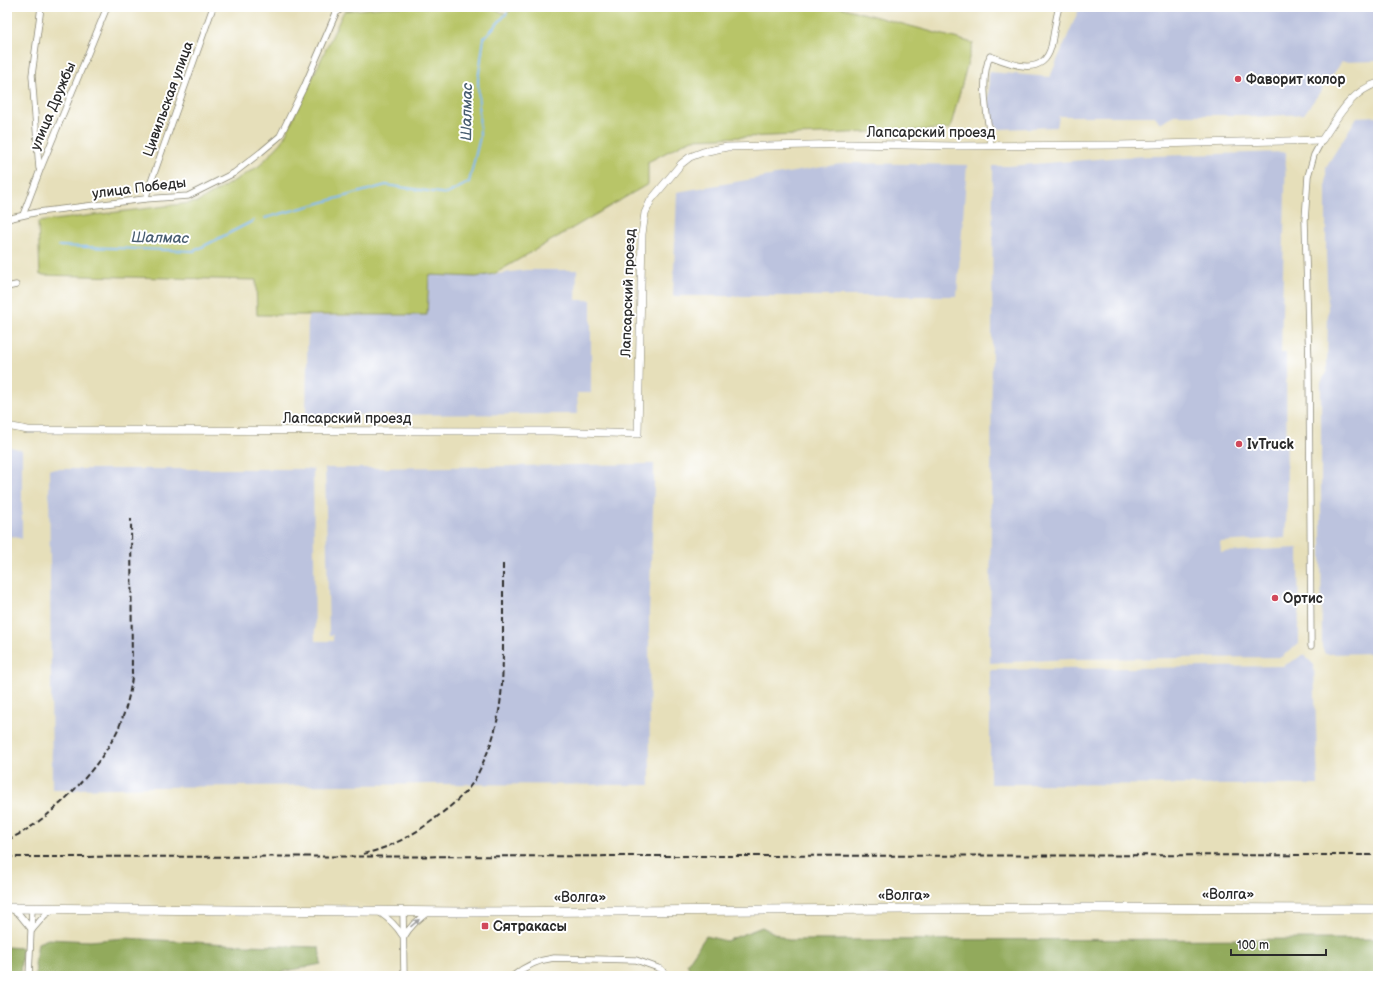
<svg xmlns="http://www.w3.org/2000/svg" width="1385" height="983" font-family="'Balsamiq Sans',sans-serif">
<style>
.industrial{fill:#bcc3de}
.green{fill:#b8c567;stroke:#727849}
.forest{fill:#92aa5c;stroke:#5e6a44}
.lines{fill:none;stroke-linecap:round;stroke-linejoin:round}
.stream{stroke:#82bcf3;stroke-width:2}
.minor-casing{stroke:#888572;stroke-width:7}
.tertiary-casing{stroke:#888572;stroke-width:8}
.trunk-casing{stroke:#888572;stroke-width:10}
.minor{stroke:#fff;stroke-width:5.5}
.tertiary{stroke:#fff;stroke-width:7}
.trunk{stroke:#fff;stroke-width:9}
.rail{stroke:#2b2b2b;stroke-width:2;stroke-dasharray:6 3;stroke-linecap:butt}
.oneway{fill:#a0a0a0}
.poi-dot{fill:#d1495b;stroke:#fff;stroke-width:1.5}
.labels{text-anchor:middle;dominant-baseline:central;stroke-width:4;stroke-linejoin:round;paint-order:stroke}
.poi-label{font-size:14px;font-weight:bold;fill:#2b2b2b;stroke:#fff;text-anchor:start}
.street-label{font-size:14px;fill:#2b2b2b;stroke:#fff}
.water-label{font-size:15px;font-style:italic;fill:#495e71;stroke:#fff}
</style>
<rect width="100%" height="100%" fill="#fff"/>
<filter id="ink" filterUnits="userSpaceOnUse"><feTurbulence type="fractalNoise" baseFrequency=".025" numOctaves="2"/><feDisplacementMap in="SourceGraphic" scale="8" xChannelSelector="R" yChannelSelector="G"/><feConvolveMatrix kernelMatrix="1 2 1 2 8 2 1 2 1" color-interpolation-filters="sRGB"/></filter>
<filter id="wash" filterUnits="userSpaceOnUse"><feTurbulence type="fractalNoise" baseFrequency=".012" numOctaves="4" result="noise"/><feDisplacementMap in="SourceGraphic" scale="16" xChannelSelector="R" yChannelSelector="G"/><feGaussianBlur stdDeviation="0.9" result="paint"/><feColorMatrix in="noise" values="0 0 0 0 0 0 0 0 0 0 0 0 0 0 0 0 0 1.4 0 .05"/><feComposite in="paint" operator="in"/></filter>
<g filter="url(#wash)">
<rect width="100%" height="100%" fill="#e6dfba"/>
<!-- industrial -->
<g class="industrial">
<path d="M1080 7H1378V61L1342 62 1304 114 1250 117 1246 115H1174L1160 123 1155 116H1059L1057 127 1000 129 991 123V116H988L989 72 1050 77Z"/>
<path d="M1378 116V653L1325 654 1322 647 1321 541V383L1327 370 1328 309 1326 254V167L1357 117Z"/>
<path d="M1286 152 1281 353H1286L1287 506 1285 538 1220 542 1221 552 1298 548 1299 644 1281 657 1069 659 990 663 993 166H1009L1123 157Z"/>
<path d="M846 163 967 165 957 296H673L677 192Z"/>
<path d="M526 270H577L576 300H591V393H577L578 414 306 415 308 316 426 315 429 275 476 277Z"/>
<path d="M7 446 22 450V539L7 535Z"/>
<path d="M654 464V485L649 613 650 785 438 784 154 787 78 789 75 791 69 789H52L49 469H313L315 641H333V635H329L325 468H375Z"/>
<path d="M1304 655 1314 665 1318 785 990 784V670L1283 666Z"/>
</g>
<!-- green -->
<path class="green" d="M387 7H490L506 14 514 7H840L973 43 950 129 692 139 648 162V184L494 274 476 277 429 275 427 315H257L256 280 40 275 38 222 198 202 259 166 282 142 344 11Z"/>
<!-- forest -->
<g class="forest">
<path d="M762 927 788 940 1378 939V976H693L687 964 706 936 726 941Z"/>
<path d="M125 938 245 945 319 947 321 964 281 972 280 976H36L35 961 38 943 48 939 90 941Z"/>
<path d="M7 947 22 948 20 976H7Z"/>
</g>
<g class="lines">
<!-- stream -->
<g class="stream">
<path d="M265 218 386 185 447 194 469 182 480 137 478 80 484 38 507 13"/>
<path d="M59 246 194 251 253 221"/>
</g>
</g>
</g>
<g filter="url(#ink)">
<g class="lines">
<!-- minor casing -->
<g class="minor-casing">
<g id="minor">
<path d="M991 145C988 119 979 80 990 56 1011 64 1043 78 1051 47 1054 34 1055 20 1059 7"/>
<path d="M39 168 32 75 41 7"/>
<path d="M145 199 213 7"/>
<path d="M23 215 40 170 107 7"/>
<path d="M7 219 38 212 145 199 188 196 234 173 261 152 280 136 304 87 336 13 344 7"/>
<path d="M7 287 16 285"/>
<path d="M1311 646 1309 366 1305 220 1308 176 1314 155 1322 140"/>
<path d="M10 908 19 914 32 930"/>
<path d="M403 911 404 976"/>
<path d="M379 912C389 919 396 925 402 935"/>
<path d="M32 930 45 915 54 909"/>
<path d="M404 937C410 926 418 920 428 912"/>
<path d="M29 976 32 909"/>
<path d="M513 976C526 965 538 960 554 958L636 960 661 969 667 976"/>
</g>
</g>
<!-- tertiary casing -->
<g class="tertiary-casing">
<path id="tertiary" d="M7 426 28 430 551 431 638 434 642 234 645 213 651 200 681 164 690 157 703 152 727 147 850 144 954 146 1118 145 1322 140C1337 118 1351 91 1378 83"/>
</g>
<!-- trunk casing -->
<g class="trunk-casing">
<path id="trunk" d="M7 908 464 912 1070 908 1378 909"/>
</g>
<!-- minor -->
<use href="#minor" class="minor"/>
<!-- tertiary -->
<use href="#tertiary" class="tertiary"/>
<!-- trunk -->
<use href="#trunk" class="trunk"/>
<!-- rail -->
<g class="rail">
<path d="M7 840C48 823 101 768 119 727 126 710 130 694 132 677L131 519"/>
<path d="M363 854C390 848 416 834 438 816 450 807 462 797 471 785 477 777 481 767 485 758 503 719 503 678 503 636 503 611 503 586 503 561"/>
<path d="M7 857 1378 855"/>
</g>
</g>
<!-- one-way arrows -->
<defs><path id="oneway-solid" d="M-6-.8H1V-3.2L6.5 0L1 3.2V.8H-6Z"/></defs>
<use class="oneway" href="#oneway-solid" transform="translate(415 923) rotate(-41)"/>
</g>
<!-- markers -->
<g class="poi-dot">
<circle cx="1238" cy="79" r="4"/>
<circle cx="1239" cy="444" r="4"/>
<circle cx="1275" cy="598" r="4"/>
<rect x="481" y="922" width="8" height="8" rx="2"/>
</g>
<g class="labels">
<!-- poi labels -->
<g class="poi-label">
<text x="1246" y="79">Фаворит колор</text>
<text x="1247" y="444">IvTruck</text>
<text x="1283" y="598">Ортис</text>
<text x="493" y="926">Сятракасы</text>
</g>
<!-- street labels -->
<g class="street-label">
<text transform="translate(168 99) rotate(-70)">Цивильская улица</text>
<text transform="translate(53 106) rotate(-67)">улица Дружбы</text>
<text x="931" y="132">Лапсарский проезд</text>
<text transform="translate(139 188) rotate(-7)">улица Победы</text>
<text transform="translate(628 293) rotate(-88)">Лапсарский проезд</text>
<text x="347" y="418">Лапсарский проезд</text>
<text x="1228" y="894">«Волга»</text>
<text x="904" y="895">«Волга»</text>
<text x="580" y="897">«Волга»</text>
</g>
<!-- water labels -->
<g class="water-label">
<text transform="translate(467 112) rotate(-89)">Шалмас</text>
<text transform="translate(160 238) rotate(1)">Шалмас</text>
</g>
</g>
<!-- margin -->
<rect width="1385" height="983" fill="none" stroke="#fff" stroke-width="24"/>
<!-- scale -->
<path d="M1231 949v6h95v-6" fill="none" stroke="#2b2b2b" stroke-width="2"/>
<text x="1237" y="949" font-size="12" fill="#2b2b2b" stroke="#ffffff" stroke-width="3" paint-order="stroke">100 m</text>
</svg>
